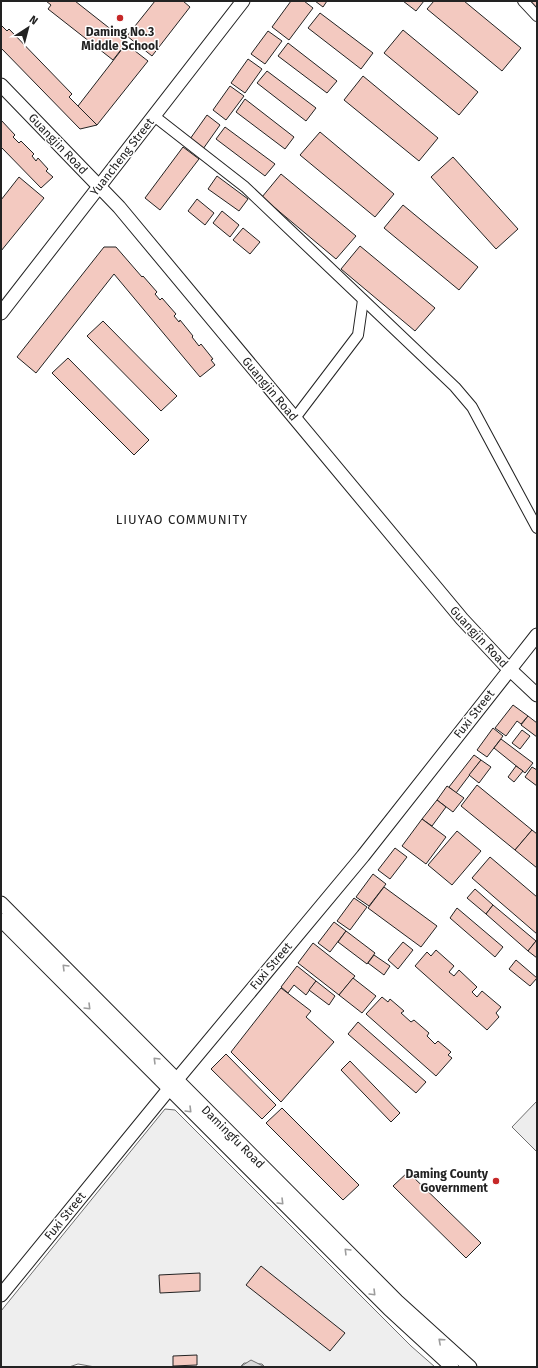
<svg xmlns="http://www.w3.org/2000/svg" width="538" height="1368" font-family="'Fira Sans',sans-serif">
<style>
.green{fill:#eee;stroke:#6f6f6f}
.parking{fill:#ededed;stroke:#6f6f6f}
.water{fill:#d9d9d9;stroke:#6f6f6f}
.building{fill:#f3c9c0;stroke:#222}
.lines{fill:none;stroke-linecap:round;stroke-linejoin:round}
.minor-casing{stroke:#222;stroke-width:12}
.tertiary-casing{stroke:#222;stroke-width:15}
.minor{stroke:#fff;stroke-width:10}
.tertiary{stroke:#fff;stroke-width:13}
.oneway{stroke:#9c9c9c}
.poi-dot{fill:#c62828;stroke:#fff;stroke-width:1.5}
.labels{text-anchor:middle;dominant-baseline:central;stroke-width:3;stroke-linejoin:round;paint-order:stroke}
.poi-label{font-size:12px;font-weight:bold;fill:#222;stroke:#fff}
.street-label{font-size:12px;fill:#222;stroke:#fff}
.neighbourhood-label{font-size:13px;letter-spacing:1px;fill:#222;stroke:#fff}
</style>
<rect width="100%" height="100%" fill="#fff"/>
<!-- green -->
<path class="green" d="M165 1109 175 1110 411 1346 435 1367H265L262 1364 244 1363 240 1367H95L78 1364 69 1367H1V1311Z"/>
<!-- parking -->
<path class="parking" d="M537 1101V1152L512 1127Z"/>
<!-- water -->
<path class="water" d="M251 1360 265 1367H240Z"/>
<!-- building -->
<g class="building">
<path d="M46 1H75L127 42 113 60 48 9 51 5Z"/>
<path d="M155 1H183L190 7 152 56 127 36Z"/>
<path d="M291 1H304L313 8 289 40 272 27Z"/>
<path d="M315 1H327L323 7Z"/>
<path d="M403 1H424L416 11Z"/>
<path d="M434 1H464L521 48 502 71 427 9Z"/>
<path d="M530 1H537V9Z"/>
<path d="M320 13 373 53 361 69 308 28Z"/>
<path d="M1 25 7 31 9 29 72 94 69 97 97 125 80 129 1 48Z"/>
<path d="M403 30 478 92 459 115 384 53Z"/>
<path d="M268 31 282 41 265 64 251 54Z"/>
<path d="M288 43 337 81 327 93 278 56Z"/>
<path d="M126 44 148 61 97 125 78 106Z"/>
<path d="M248 59 262 69 245 93 231 83Z"/>
<path d="M267 71 316 108 306 121 257 83Z"/>
<path d="M363 76 438 138 419 161 344 100Z"/>
<path d="M230 86 244 96 226 120 213 110Z"/>
<path d="M245 99 294 137 285 149 236 112Z"/>
<path d="M207 115 220 125 203 149 190 139Z"/>
<path d="M1 120 15 135 13 137 19 143 21 141 34 154 32 156 36 161 38 158 48 169 46 171 53 177 41 188 1 147Z"/>
<path d="M225 127 275 164 265 176 216 139Z"/>
<path d="M320 132 394 194 375 217 300 155Z"/>
<path d="M183 147 199 159 160 210 145 198Z"/>
<path d="M453 157 518 229 496 249 431 177Z"/>
<path d="M281 174 356 236 336 259 262 197Z"/>
<path d="M217 176 248 199 239 211 208 189Z"/>
<path d="M19 177 44 198 1 251V200Z"/>
<path d="M197 199 214 213 205 225 188 211Z"/>
<path d="M403 205 478 267 459 290 384 228Z"/>
<path d="M222 211 239 225 230 237 213 223Z"/>
<path d="M243 228 260 242 250 254 233 240Z"/>
<path d="M360 246 435 308 415 331 341 269Z"/>
<path d="M104 247H116L142 277 143 276 157 292 155 294 160 300 162 298 176 314 174 316 179 322 180 320 193 336 192 337 199 346 201 344 213 359 211 360 215 365 200 377 114 274 36 373 17 357Z"/>
<path d="M103 321 177 396 161 411 87 336Z"/>
<path d="M68 358 149 440 134 455 52 373Z"/>
<path d="M513 705 528 716 521 724 517 721 506 736 495 728Z"/>
<path d="M528 716 537 723V737L521 725Z"/>
<path d="M493 728 503 736 487 757 477 750Z"/>
<path d="M522 730 530 736 520 749 512 743Z"/>
<path d="M501 739 533 763 525 773 494 748Z"/>
<path d="M474 755 481 760 456 793 449 787Z"/>
<path d="M481 760 491 767 479 783 469 775Z"/>
<path d="M516 766 523 771 514 782 508 777Z"/>
<path d="M532 767 537 770V786L525 777Z"/>
<path d="M477 785 532 830 515 850 461 806Z"/>
<path d="M447 786 464 798 453 812 437 800Z"/>
<path d="M437 800 446 807 432 826 422 819Z"/>
<path d="M422 819 446 837 426 864 402 846Z"/>
<path d="M532 830 537 834V868L515 850Z"/>
<path d="M457 831 481 851 452 885 428 865Z"/>
<path d="M395 848 407 857 390 879 378 870Z"/>
<path d="M490 857 537 897V934L472 878Z"/>
<path d="M373 874 386 884 369 906 356 897Z"/>
<path d="M384 887 437 926 421 947 368 908Z"/>
<path d="M475 889 493 905 486 914 467 898Z"/>
<path d="M354 898 367 907 350 930 337 921Z"/>
<path d="M493 905 536 941 528 951 486 914Z"/>
<path d="M457 908 503 947 495 957 450 918Z"/>
<path d="M334 922 346 931 330 952 318 943Z"/>
<path d="M346 931 375 953 367 964 338 942Z"/>
<path d="M536 941 537 942V958L528 951Z"/>
<path d="M403 942 413 950 398 969 388 960Z"/>
<path d="M313 943 355 976 339 995 298 963Z"/>
<path d="M436 950 454 966 449 972 454 976 459 970 477 987 472 992 477 997 482 991 501 1007 496 1013 499 1017 487 1030 415 966 427 952 431 956Z"/>
<path d="M374 955 390 966 384 975 368 963Z"/>
<path d="M516 960 537 978 530 986 509 969Z"/>
<path d="M297 966 316 981 306 995 294 985 288 993 281 987Z"/>
<path d="M353 978 376 996 362 1013 339 995Z"/>
<path d="M316 981 335 996 329 1005 309 990Z"/>
<path d="M281 988 311 1011 306 1017 334 1042 281 1102 231 1052Z"/>
<path d="M382 997 388 1002 390 999 404 1011 401 1013 411 1022 414 1020 429 1033 427 1036 435 1044 438 1041 451 1052 448 1055 452 1058 436 1076 366 1014Z"/>
<path d="M358 1022 426 1082 416 1093 348 1034Z"/>
<path d="M226 1054 276 1105 262 1119 211 1069Z"/>
<path d="M350 1061 400 1113 391 1122 341 1070Z"/>
<path d="M282 1108 359 1185 343 1200 266 1123Z"/>
<path d="M408 1172 481 1243 466 1258 393 1186Z"/>
<path d="M261 1266 345 1333 330 1351 246 1285Z"/>
<path d="M200 1273V1291L160 1293 159 1275Z"/>
<path d="M197 1355V1365L173 1366V1356Z"/>
</g>
<g class="lines">
<!-- minor casing -->
<g class="minor-casing">
<g id="minor">
<path d="M523 1 537 16"/>
<path d="M154 116 245 187 455 387 472 407 537 528"/>
<path d="M295 418 358 335 363 300"/>
</g>
</g>
<!-- tertiary casing -->
<g class="tertiary-casing">
<g id="tertiary">
<path d="M1 85 119 207 462 619 504 664 537 695"/>
<path d="M1 313 243 1"/>
<path d="M1 903 397 1301 470 1367"/>
<path d="M1 920 389 1309 452 1367"/>
<path d="M1 1295 169 1089 363 856 537 635"/>
</g>
</g>
<!-- minor -->
<use href="#minor" class="minor"/>
<!-- tertiary -->
<use href="#tertiary" class="tertiary"/>
</g>
<!-- one-way arrows -->
<defs><path id="oneway-chevron" d="M-2-3.5L2.5 0L-2 3.5" fill="none" stroke-width="1.6" stroke-linecap="round" stroke-linejoin="round"/></defs>
<g class="oneway">
<use href="#oneway-chevron" transform="translate(65 967) rotate(-135)"/>
<use href="#oneway-chevron" transform="translate(88 1007) rotate(45)"/>
<use href="#oneway-chevron" transform="translate(156 1060) rotate(-135)"/>
<use href="#oneway-chevron" transform="translate(189 1110) rotate(45)"/>
<use href="#oneway-chevron" transform="translate(281 1202) rotate(45)"/>
<use href="#oneway-chevron" transform="translate(347 1251) rotate(-135)"/>
<use href="#oneway-chevron" transform="translate(373 1293) rotate(45)"/>
<use href="#oneway-chevron" transform="translate(441 1341) rotate(-138)"/>
</g>
<!-- markers -->
<g class="poi-dot">
<circle cx="120" cy="18" r="4"/>
<circle cx="496" cy="1181" r="4"/>
</g>
<g class="labels">
<!-- poi labels -->
<g class="poi-label">
<text x="120" y="32">Daming No.3<tspan x="120" dy="14">Middle School</tspan></text>
<text x="488" y="1174" text-anchor="end">Daming County<tspan x="488" dy="14">Government</tspan></text>
</g>
<!-- street labels -->
<g class="street-label">
<text transform="translate(58 144) rotate(46)">Guangjin Road</text>
<text transform="translate(122 157) rotate(-52)">Yuancheng Street</text>
<text transform="translate(270 389) rotate(50)">Guangjin Road</text>
<text transform="translate(479 637) rotate(47)">Guangjin Road</text>
<text transform="translate(474 714) rotate(-52)">Fuxi Street</text>
<text transform="translate(271 966) rotate(-50)">Fuxi Street</text>
<text transform="translate(233 1137) rotate(45)">Damingfu Road</text>
<text transform="translate(65 1216) rotate(-51)">Fuxi Street</text>
</g>
<!-- neighbourhood labels -->
<g class="neighbourhood-label">
<text x="182" y="519">LIUYAO COMMUNITY</text>
</g>
</g>
<!-- border -->
<rect width="538" height="1368" fill="none" stroke="#222222" stroke-width="4"/>
<!-- north arrow -->
<g transform="translate(28 28) rotate(36)" stroke="#ffffff" stroke-width="3" paint-order="stroke">
<path d="M0-3L7 15L0 10L-7 15Z" fill="#222222"/>
<text y="-6" font-size="11" font-weight="bold" text-anchor="middle" fill="#222222">N</text>
</g>
</svg>
